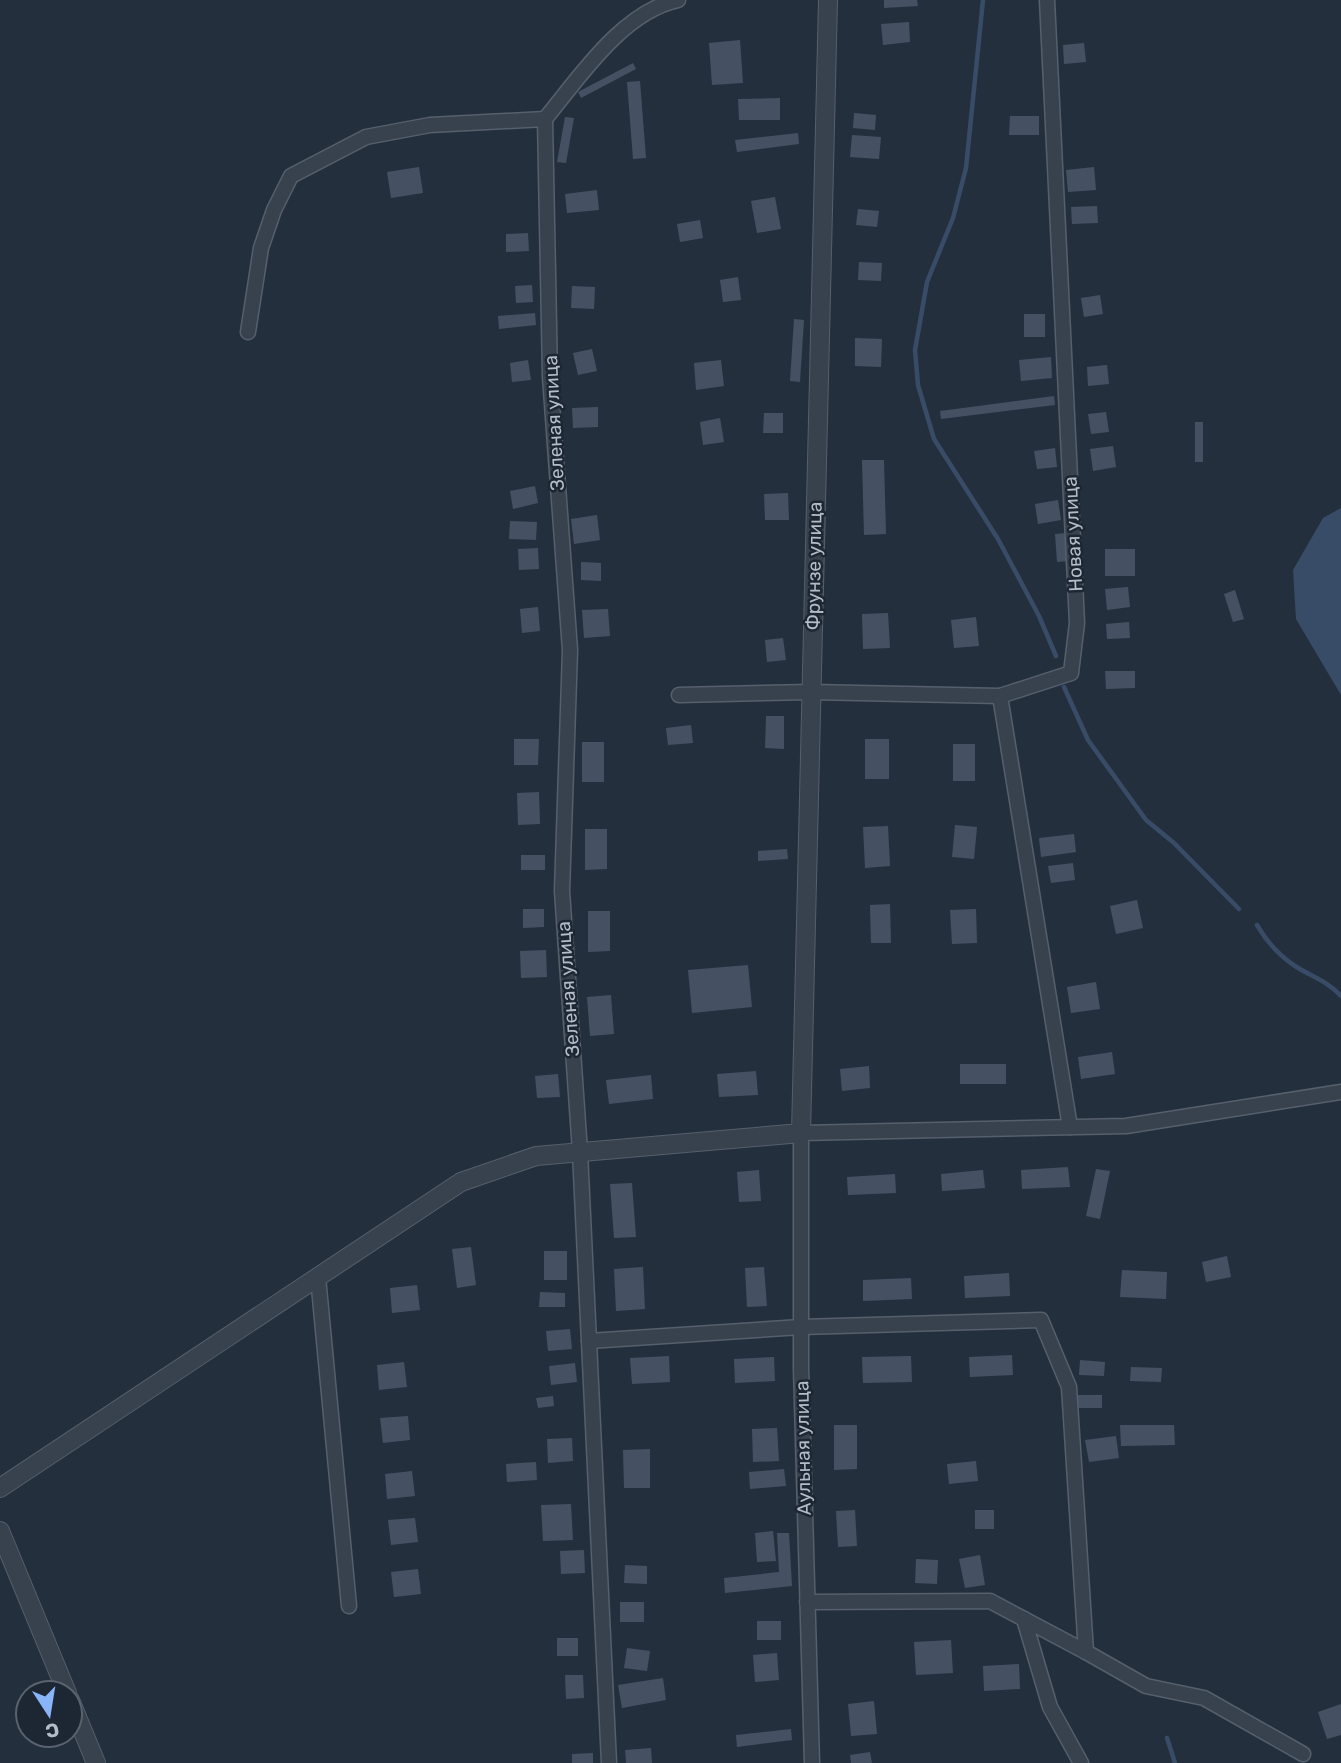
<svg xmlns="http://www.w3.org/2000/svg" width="1341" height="1763" font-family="Rubik,sans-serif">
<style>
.water{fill:#394c67}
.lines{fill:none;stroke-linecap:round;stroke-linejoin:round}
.stream{stroke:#394c67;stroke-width:4.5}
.building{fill:#455162}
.minor-casing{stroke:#565f6c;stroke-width:17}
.tertiary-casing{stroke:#565f6c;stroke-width:20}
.minor{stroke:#38414e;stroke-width:14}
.tertiary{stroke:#38414e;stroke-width:18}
.labels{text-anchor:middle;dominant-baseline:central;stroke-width:5;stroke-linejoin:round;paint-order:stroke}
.street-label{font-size:19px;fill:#b4bcc9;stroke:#1d2633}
</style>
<rect width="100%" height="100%" fill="#242f3e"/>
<!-- water -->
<path class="water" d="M1341 508V695L1296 619 1293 570 1323 518Z"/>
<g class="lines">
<!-- stream -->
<g class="stream">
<path d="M983 0 966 168 953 218 927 282 915 350 918 385 934 439 998 539 1039 616 1056 656"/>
<path d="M1064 687 1088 740 1146 820 1174 843 1239 909"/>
<path d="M1257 925C1267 942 1278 955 1295 966 1312 977 1326 980 1341 996"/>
<path d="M1167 1738 1175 1763"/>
</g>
</g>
<!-- building -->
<g class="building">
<path d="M884 0H917L918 6 884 8Z"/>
<path d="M909 22 910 42 883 45 881 24Z"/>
<path d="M740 40 743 83 712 85 709 43Z"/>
<path d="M1084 43 1086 62 1064 64 1063 45Z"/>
<path d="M633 63 636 69 581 98 578 92Z"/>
<path d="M640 81 646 158 633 159 627 82Z"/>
<path d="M780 98V120H739L738 99Z"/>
<path d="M854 113 876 115 875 130 853 128Z"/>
<path d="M1010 116H1039V135H1009Z"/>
<path d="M565 117 574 118 566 163 557 162Z"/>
<path d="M798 133 799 144 737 152 735 140Z"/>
<path d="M852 135 881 137 879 159 850 157Z"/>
<path d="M419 167 423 193 391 198 387 172Z"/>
<path d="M1094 167 1096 190 1068 192 1066 170Z"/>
<path d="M597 190 599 210 567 213 565 194Z"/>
<path d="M775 197 781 229 757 233 751 201Z"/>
<path d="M1097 206 1098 223 1072 224 1071 207Z"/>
<path d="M858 209 879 211 877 227 856 225Z"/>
<path d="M700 220 703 238 680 242 677 224Z"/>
<path d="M528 233 529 251 506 252V234Z"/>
<path d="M859 262 882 263 881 281 858 280Z"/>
<path d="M738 277 741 300 723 302 720 280Z"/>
<path d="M532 285 533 302 516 303 515 286Z"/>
<path d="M572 286 595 287 594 309 571 308Z"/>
<path d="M1100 295 1103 314 1084 317 1081 298Z"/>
<path d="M535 313 536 325 499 329 498 316Z"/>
<rect x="1024" y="314" width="21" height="23"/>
<path d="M794 319 804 320 800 382 790 381Z"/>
<path d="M855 338 882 339 881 367 855 366Z"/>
<path d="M592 349 597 371 578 375 573 353Z"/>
<path d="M1051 357 1052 378 1021 381 1019 360Z"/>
<path d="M528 360 531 380 512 382 510 363Z"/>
<path d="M721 360 724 386 696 390 694 363Z"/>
<path d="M1107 365 1109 384 1088 386 1087 367Z"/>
<path d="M1054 396 1055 405 941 419 940 411Z"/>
<path d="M598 407V427L573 428 572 408Z"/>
<path d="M1106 412 1109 432 1091 434 1088 414Z"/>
<path d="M764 413H783V433H763Z"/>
<path d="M720 418 724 442 703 445 700 422Z"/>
<rect x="1195" y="422" width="8" height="40"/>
<path d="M1113 446 1116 467 1093 471 1090 449Z"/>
<path d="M1055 448 1057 467 1037 469 1034 451Z"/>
<path d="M862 460H884L886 534 864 535Z"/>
<path d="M535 486 538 503 513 509 510 491Z"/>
<path d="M788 493 789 520H765L764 494Z"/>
<path d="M1058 500 1061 520 1038 524 1035 504Z"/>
<path d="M597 515 600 540 574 544 571 519Z"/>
<path d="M510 521 537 522 536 540 509 539Z"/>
<path d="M1067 533 1068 561 1057 562 1055 534Z"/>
<path d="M538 548 539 569 519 570 518 549Z"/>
<rect x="1105" y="549" width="30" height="27"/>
<path d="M581 562 601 563V581L581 580Z"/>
<path d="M1128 587 1130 607 1107 610 1105 589Z"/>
<path d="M1235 590 1244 619 1233 622 1224 594Z"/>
<path d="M538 607 540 631 522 633 520 609Z"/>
<path d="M608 609 610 636 584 638 582 610Z"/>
<path d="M888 613 890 648 863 649 862 614Z"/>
<path d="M976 617 979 646 954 648 951 620Z"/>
<path d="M1129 622 1130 638 1107 639 1106 624Z"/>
<path d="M783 638 786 660 767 662 765 640Z"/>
<path d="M1105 671H1135V688L1106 689Z"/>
<path d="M766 716H784V749L765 748Z"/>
<path d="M691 725 693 743 668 745 666 728Z"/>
<path d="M514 739H539L538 765H514Z"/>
<rect x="865" y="739" width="24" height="40"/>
<rect x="582" y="742" width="22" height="40"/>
<rect x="953" y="744" width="22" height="37"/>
<path d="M539 792 540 824 518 825 517 793Z"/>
<path d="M955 825 977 827 974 859 952 857Z"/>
<path d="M888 826 890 866 865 868 863 827Z"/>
<path d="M585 829H607V869L585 870Z"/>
<path d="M1074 834 1076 852 1041 857 1039 838Z"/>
<path d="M787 849 788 859 758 861V851Z"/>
<rect x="521" y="855" width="24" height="15"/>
<path d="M1073 863 1075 880 1051 883 1048 866Z"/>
<path d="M1137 900 1143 928 1116 934 1110 906Z"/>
<path d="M890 904 891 943H871L870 905Z"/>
<path d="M523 909H544V927L523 928Z"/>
<path d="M976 909 977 943 952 944 950 910Z"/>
<path d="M588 911H610V951L588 952Z"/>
<path d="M546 950 547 977 521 978 520 951Z"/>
<path d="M748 965 752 1007 692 1013 688 970Z"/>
<path d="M1096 982 1100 1009 1071 1013 1067 987Z"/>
<path d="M611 995 614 1034 590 1036 587 997Z"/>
<path d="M1112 1052 1115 1074 1081 1079 1078 1057Z"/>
<rect x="960" y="1064" width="46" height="20"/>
<path d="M869 1066 870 1088 842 1091 840 1069Z"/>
<path d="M756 1071 758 1095 719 1097 717 1074Z"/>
<path d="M558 1074 560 1097 537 1098 535 1076Z"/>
<path d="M651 1075 653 1099 609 1104 606 1080Z"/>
<path d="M1068 1167 1070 1187 1022 1189 1021 1170Z"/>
<path d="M1096 1169 1110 1171 1100 1219 1086 1216Z"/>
<path d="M759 1170 761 1201 739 1202 737 1172Z"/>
<path d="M983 1170 985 1188 942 1191 941 1174Z"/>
<path d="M895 1174 896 1193 848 1195 847 1177Z"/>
<path d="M632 1183 636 1237 614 1238 610 1184Z"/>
<path d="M471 1247 476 1285 457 1288 452 1249Z"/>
<rect x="544" y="1251" width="23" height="29"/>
<path d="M1227 1256 1231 1277 1206 1282 1202 1262Z"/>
<path d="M643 1267 645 1309 616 1311 614 1269Z"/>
<path d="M764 1267 767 1306 747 1307 745 1268Z"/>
<path d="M1122 1270 1167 1272 1166 1299 1120 1297Z"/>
<path d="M1009 1273 1010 1296 965 1298 964 1276Z"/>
<path d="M911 1278 912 1299 863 1301V1280Z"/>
<path d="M417 1285 420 1310 392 1313 390 1288Z"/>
<path d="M540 1292 565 1293V1307H539Z"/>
<path d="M570 1329 572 1349 548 1351 546 1331Z"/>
<path d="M1012 1355 1013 1375 970 1377 969 1357Z"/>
<path d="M669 1356 670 1382 632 1384 630 1358Z"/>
<path d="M911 1356 912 1382 863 1383 862 1357Z"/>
<path d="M774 1357 775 1381 735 1383 734 1359Z"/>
<path d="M1080 1360 1105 1362 1104 1376 1079 1375Z"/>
<path d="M404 1362 407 1387 379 1390 377 1365Z"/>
<path d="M575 1363 577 1382 551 1385 549 1366Z"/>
<path d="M1131 1367 1162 1368 1161 1382 1130 1381Z"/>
<rect x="1076" y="1395" width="26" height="13"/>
<path d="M553 1396 554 1406 538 1408 536 1398Z"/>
<path d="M408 1416 410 1440 383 1443 380 1418Z"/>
<path d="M834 1425H857V1469L834 1470Z"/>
<path d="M1120 1425H1174L1175 1445 1121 1446Z"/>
<path d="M777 1428 779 1461 753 1462 752 1429Z"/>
<path d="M1116 1436 1119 1458 1089 1462 1085 1440Z"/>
<path d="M572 1438 573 1461 548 1463 547 1439Z"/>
<path d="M650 1449V1488H624L623 1450Z"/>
<path d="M976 1461 978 1481 949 1484 947 1464Z"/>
<path d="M536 1462 537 1480 507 1482 506 1464Z"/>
<path d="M784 1469 786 1486 750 1489 749 1472Z"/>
<path d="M412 1471 415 1496 387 1499 385 1474Z"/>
<path d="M571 1504 573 1540 543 1541 541 1505Z"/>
<path d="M855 1510 857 1546 838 1547 836 1511Z"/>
<rect x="975" y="1510" width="19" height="19"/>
<path d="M415 1518 418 1542 391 1545 388 1520Z"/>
<path d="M773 1531 776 1561 757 1562 755 1533Z"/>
<path d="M777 1533H789L792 1586 725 1593 724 1578 779 1572Z"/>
<path d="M584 1550 585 1573 561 1574 560 1551Z"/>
<path d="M980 1555 985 1585 965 1588 959 1559Z"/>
<path d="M916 1559 938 1560 937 1584 915 1583Z"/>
<path d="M625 1565 647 1566V1584L624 1583Z"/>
<path d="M418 1569 421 1594 394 1597 391 1572Z"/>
<rect x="620" y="1602" width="24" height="20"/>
<rect x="757" y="1621" width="24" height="19"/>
<rect x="557" y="1638" width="21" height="18"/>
<path d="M951 1640 953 1673 916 1675 914 1642Z"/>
<path d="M627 1648 650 1651 647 1671 624 1668Z"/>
<path d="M777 1653 779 1680 755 1682 753 1655Z"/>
<path d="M1019 1664 1020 1689 984 1691 983 1666Z"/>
<path d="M565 1675H583L584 1698 566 1699Z"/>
<path d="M663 1678 666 1700 622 1708 618 1685Z"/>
<path d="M874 1701 877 1734 851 1736 848 1704Z"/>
<path d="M1341 1704V1735L1327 1739 1318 1712Z"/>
<path d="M791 1729 792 1740 737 1747 736 1735Z"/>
<path d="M651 1748 652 1763H626L625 1750Z"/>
<path d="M870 1752 872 1763H851L850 1755Z"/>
<path d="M593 1753V1763H572V1754Z"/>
</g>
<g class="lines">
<!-- minor casing -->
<g class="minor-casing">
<g id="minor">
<path d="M545 119C579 78 622 12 678 0"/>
<path d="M248 332 261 248 274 210 291 176 366 137 430 125 545 119 550 377 570 650 562 891 580 1152 609 1763"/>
<path d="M679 695 811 692 1000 696 1071 673 1077 623 1047 0"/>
<path d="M1000 696 1070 1127"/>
<path d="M318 1277 349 1606"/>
<path d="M589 1341 801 1327 1041 1320 1069 1387 1086 1652 990 1601 807 1602"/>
<path d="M1024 1619 1050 1707 1081 1763"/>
<path d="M1086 1652 1146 1686 1204 1698 1303 1754"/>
<path d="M812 1763 801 1368V1133L1126 1126 1341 1092"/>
</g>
</g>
<!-- tertiary casing -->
<g class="tertiary-casing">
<g id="tertiary">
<path d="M0 1488 461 1182 536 1156 801 1133 828 0"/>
<path d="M0 1531 67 1693"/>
<path d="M70 1700 96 1763"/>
</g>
</g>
<!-- minor -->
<use href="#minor" class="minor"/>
<!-- tertiary -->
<use href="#tertiary" class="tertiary"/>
</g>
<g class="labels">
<!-- street labels -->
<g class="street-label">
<text transform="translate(554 423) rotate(-93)">Зеленая улица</text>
<text transform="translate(1073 534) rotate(-93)">Новая улица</text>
<text transform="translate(814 566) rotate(-89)">Фрунзе улица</text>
<text transform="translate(568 989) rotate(-94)">Зеленая улица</text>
<text transform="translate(803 1448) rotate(-91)">Аульная улица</text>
</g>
</g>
<!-- north arrow -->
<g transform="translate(49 1714) rotate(168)"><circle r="33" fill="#1d2633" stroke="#59626f" stroke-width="2"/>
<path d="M0-5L12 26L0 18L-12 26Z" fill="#8ab4f8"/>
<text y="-10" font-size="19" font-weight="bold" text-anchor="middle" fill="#b4bcc9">С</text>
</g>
</svg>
